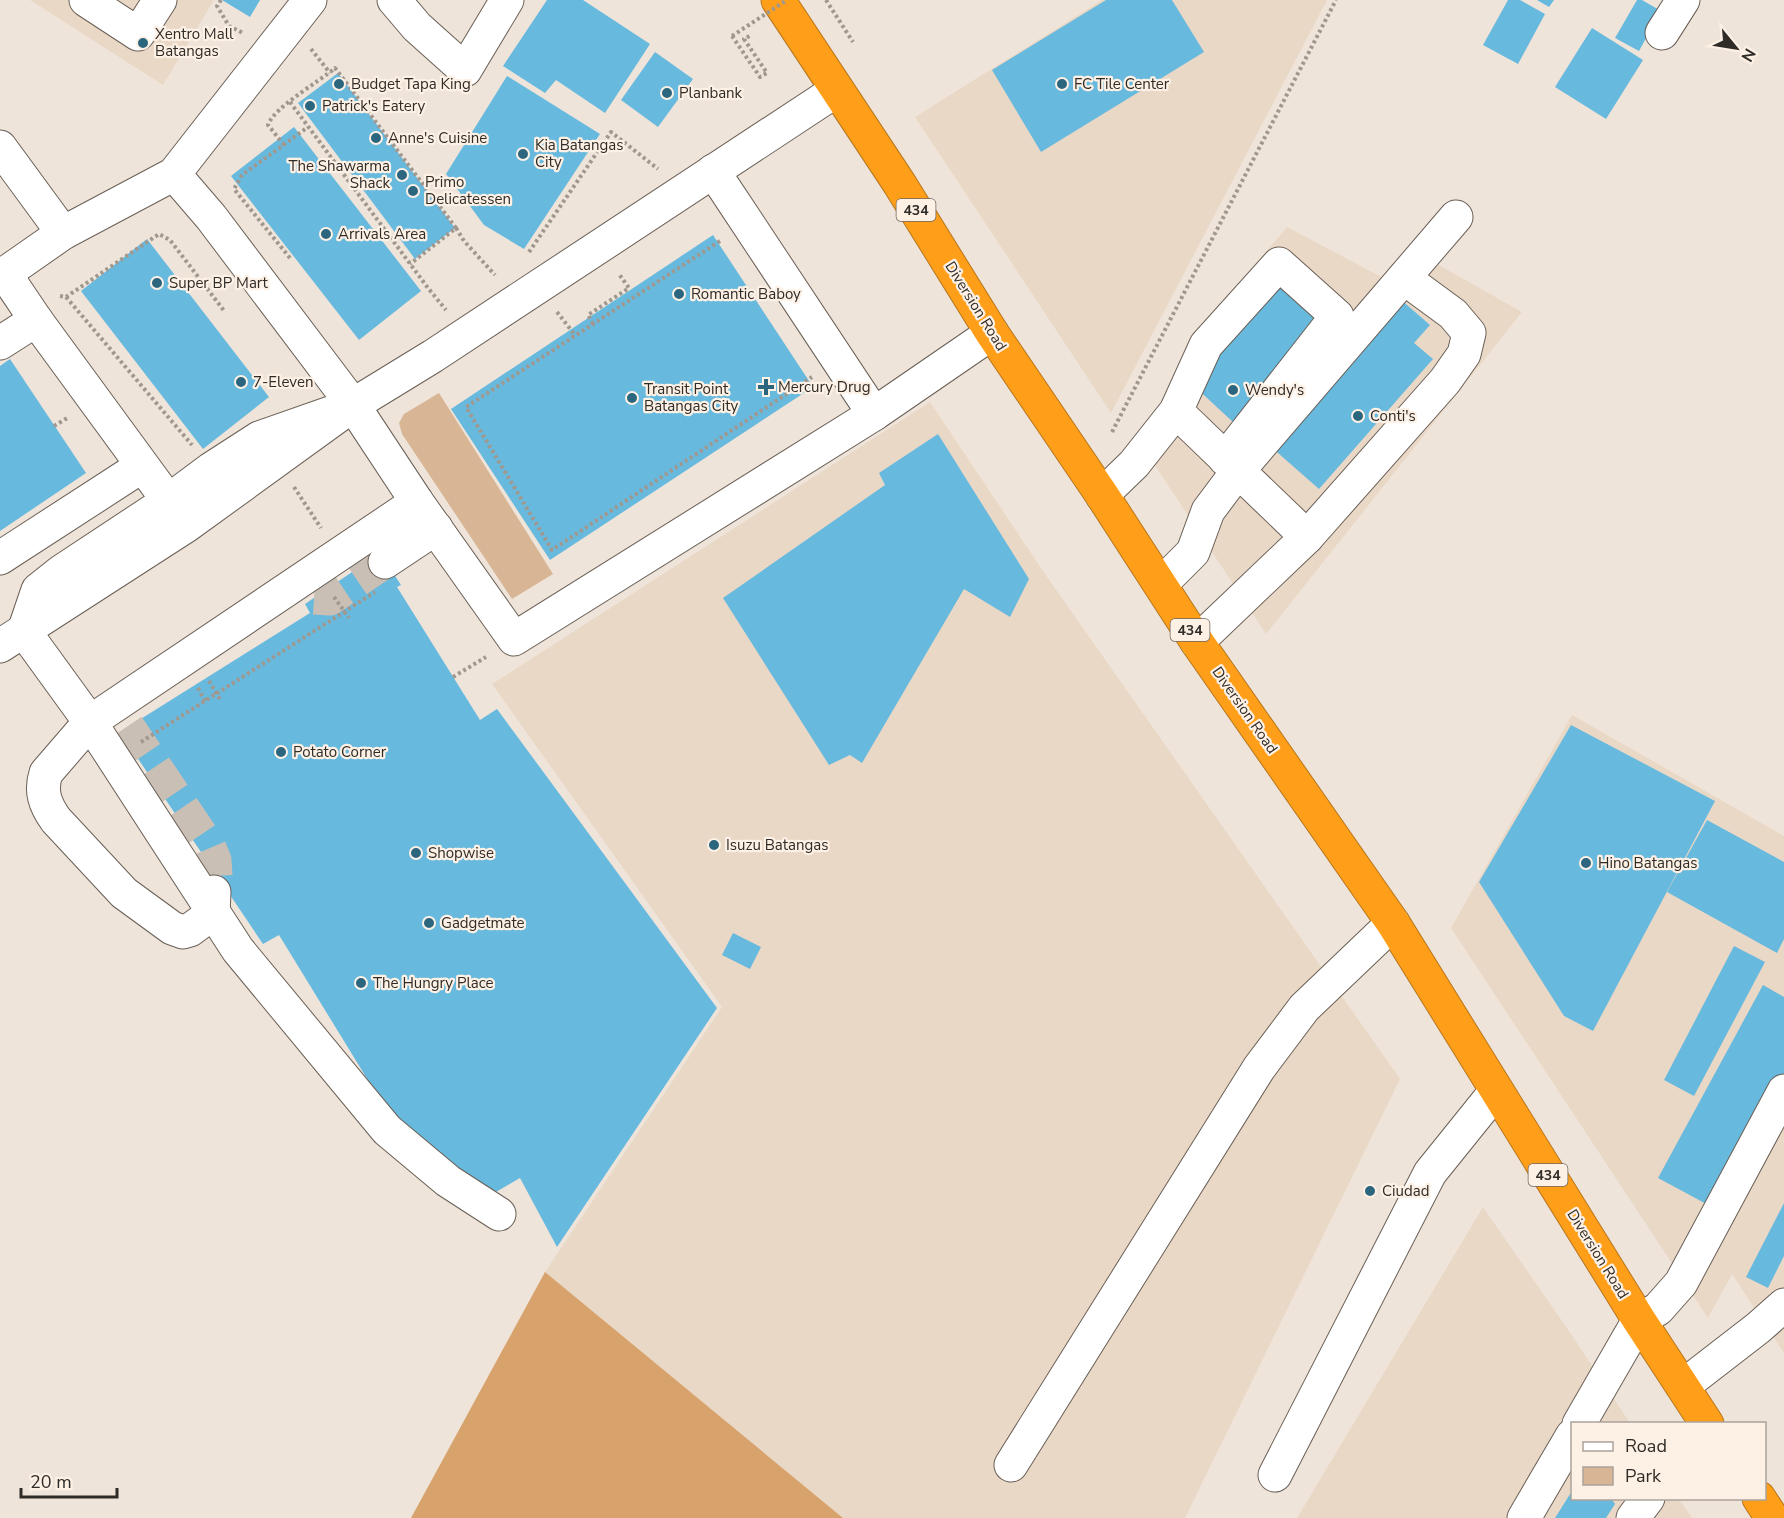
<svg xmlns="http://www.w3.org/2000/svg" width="1784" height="1518" font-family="'Nunito Sans',sans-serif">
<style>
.built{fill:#ead8c7}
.green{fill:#d8b695}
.forest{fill:#d7a26b}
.building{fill:#68b9de}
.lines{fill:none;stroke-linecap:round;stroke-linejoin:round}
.minor-tunnel{stroke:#c9bfb5;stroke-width:33;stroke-dasharray:33 16;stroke-linecap:butt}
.minor-casing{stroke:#695f56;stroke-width:35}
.highway-casing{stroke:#b6761e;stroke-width:35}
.path{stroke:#a0988f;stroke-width:4;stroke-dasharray:3 3;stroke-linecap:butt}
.minor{stroke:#fff;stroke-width:33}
.highway{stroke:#ff9e19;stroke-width:33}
.path-bridge{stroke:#a0988f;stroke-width:4;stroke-dasharray:3 3;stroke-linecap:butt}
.poi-dot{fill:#2b657e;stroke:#fdf1e6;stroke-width:2}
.labels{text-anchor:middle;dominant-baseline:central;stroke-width:4.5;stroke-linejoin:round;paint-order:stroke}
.shield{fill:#fdf1e6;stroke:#6d6660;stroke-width:1.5}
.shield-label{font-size:14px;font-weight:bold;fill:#2f2b27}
.poi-label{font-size:15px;fill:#2f2b27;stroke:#fdf1e6;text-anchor:start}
.street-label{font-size:15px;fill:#2f2b27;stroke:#fdf1e6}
</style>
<rect width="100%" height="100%" fill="#efe4d9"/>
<!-- built -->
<g class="built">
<path d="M30 0H214L163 85Z"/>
<path d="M1102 0H1327L1111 413 915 117Z"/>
<path d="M1287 227 1389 281 1414 251 1522 312 1266 634 1141 444 1195 335Z"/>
<path d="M930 402 1045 574 1400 1079 1185 1518H843L545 1272 722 1007 492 684Z"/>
<path d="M1572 715 1784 836V1353L1732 1274 1708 1318 1451 928Z"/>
<path d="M1483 1207 1571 1334 1630 1423 1572 1424V1498L1679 1499 1692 1518H1297Z"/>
</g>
<!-- green -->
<path class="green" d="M439 393 553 574 512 599 402 434 399 423 404 414Z"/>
<!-- forest -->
<path class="forest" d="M545 1272 843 1518H411Z"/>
<!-- building -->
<g class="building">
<path d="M222 0H260L250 17Z"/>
<path d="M547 0H583L650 44 605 113 556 80 545 93 503 66Z"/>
<path d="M1106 0H1172L1204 52 1041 152 992 70Z"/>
<path d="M1508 0H1520L1545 14 1518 64 1483 45Z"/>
<path d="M1537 0H1554L1549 7Z"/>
<path d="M1637 0H1642L1661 11 1639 51 1615 38Z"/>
<path d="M1592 28 1643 60 1606 119 1555 87Z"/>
<path d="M655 52 693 79 658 127 621 100Z"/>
<path d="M338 73 455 228 415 259 298 103Z"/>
<path d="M507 76 600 134 524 249 484 225 446 174Z"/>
<path d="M294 127 421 291 359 340 231 176Z"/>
<path d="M713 235 813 387 550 560 451 409Z"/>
<path d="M147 239 269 397 203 449 81 291Z"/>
<path d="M1280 281 1321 318 1234 423 1193 385Z"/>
<path d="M1399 298 1430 325 1414 343 1433 359 1319 489 1269 445Z"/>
<path d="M10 359 86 473 0 531V366Z"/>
<path d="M938 434 1029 579 1010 617 964 589 862 763 850 755 829 765 723 598 885 485 879 473Z"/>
<path d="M380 553 401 585 397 587 480 720 497 709 717 1008 557 1247 520 1178 491 1195 396 1126 279 935 263 944 120 732 310 613 305 604Z"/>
<path d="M1571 725 1715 801 1593 1031 1564 1016 1479 882Z"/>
<path d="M1707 820 1784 862V939L1777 953 1667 892Z"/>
<path d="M733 933 761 947 750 969 722 955Z"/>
<path d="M1734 946 1765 962 1694 1096 1664 1080Z"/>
<path d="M1763 985 1784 997V1076L1712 1207 1658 1178Z"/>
<path d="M1784 1203V1256L1768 1288 1746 1277Z"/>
<path d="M1572 1491V1498H1611L1615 1504 1606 1518H1555Z"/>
</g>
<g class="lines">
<!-- minor-tunnel -->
<g class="minor-tunnel">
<path d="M314 598 330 599 385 562"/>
<path d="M128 726 209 846 215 860 216 876"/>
</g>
<!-- minor casing -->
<g class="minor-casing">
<g id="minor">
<path d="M86 0 138 34 160 0"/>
<path d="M394 0 417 27 465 70 507 0"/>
<path d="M1662 33 1683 0"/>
<path d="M0 147 63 233"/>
<path d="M713 171 874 414"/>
<path d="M174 174 211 217 353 405 417 502 514 639 874 414 992 333"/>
<path d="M5 274 36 320 181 518"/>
<path d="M0 277 63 233 174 174 310 0"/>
<path d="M0 343 36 320"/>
<path d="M353 405 259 438 211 469 168 501 62 571 38 590 24 631 90 722 238 950 387 1130 448 1181 499 1214"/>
<path d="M1176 411 1307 537"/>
<path d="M1102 495 1134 464 1176 411 1206 345 1279 264 1337 316 1225 459"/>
<path d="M0 558 142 466"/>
<path d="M385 562 436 528"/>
<path d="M1161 584 1193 552 1208 511 1238 471 1456 217"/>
<path d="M1197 642 1307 537 1445 381 1464 354 1469 333 1453 314 1404 278"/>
<path d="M0 646 186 526 353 405 433 356 837 90"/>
<path d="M214 892 213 913 190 930 183 932 172 928 124 893 56 820C45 805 40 791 46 773L90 722 417 502"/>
<path d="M1683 1386 1758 1328 1784 1305"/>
<path d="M1579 1424 1639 1320 1658 1309 1681 1283 1784 1091"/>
<path d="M1011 1465 1259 1068 1304 1008 1393 923"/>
<path d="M1275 1475 1430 1173 1496 1091"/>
<path d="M1524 1518 1572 1436"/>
<path d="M1633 1518 1648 1498"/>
</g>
</g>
<!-- highway casing -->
<g class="highway-casing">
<g id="highway">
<path d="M778 0 899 183 992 333 1102 495 1197 642 1393 923 1639 1320 1707 1424"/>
<path d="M1759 1498 1772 1518"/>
</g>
</g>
<!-- path -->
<g class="path">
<path d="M221 0 217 6 229 26 243 33"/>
<path d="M826 0 853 42"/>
<path d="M732 36 760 77 767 73 744 39 751 35"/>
<path d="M311 49 330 73"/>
<path d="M290 102 428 288 446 310"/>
<path d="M284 145 268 125C274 107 319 82 335 68L456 228 410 264"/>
<path d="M456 228 464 241 495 275"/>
<path d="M720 241 466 407 552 550 812 377"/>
<path d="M529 252 611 132 658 169"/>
<path d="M290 258 234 189 242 175 308 127"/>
<path d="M60 296 66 297 159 234 170 240 225 312"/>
<path d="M66 297 192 445"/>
<path d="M557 312 575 335"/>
<path d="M593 324 588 315 629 288 619 274"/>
<path d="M54 426 69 417"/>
<path d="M1112 432 1336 0"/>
<path d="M294 487 321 528"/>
<path d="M334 597 349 618"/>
<path d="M453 677 486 657"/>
<path d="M209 681 221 701"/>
<path d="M198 688 205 701"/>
<path d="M141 742 375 592"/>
</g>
<!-- minor -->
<use href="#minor" class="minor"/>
<!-- highway -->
<use href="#highway" class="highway"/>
<!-- path-bridge -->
<path class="path-bridge" d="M732 36 787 0"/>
</g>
<!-- markers -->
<g class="poi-dot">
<circle cx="143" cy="43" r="6"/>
<circle cx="339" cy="84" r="6"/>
<circle cx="1062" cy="84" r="6"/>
<circle cx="667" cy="93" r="6"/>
<circle cx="310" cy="106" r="6"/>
<circle cx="376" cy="138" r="6"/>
<circle cx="523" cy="154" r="6"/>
<circle cx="402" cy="175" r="6"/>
<circle cx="413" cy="191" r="6"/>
<circle cx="326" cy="234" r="6"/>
<circle cx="157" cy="283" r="6"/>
<circle cx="679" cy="294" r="6"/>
<circle cx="241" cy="382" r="6"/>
<path d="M763 378h6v6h6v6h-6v6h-6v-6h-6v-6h6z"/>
<circle cx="1233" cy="390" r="6"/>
<circle cx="632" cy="398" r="6"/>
<circle cx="1358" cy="416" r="6"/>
<circle cx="281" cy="752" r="6"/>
<circle cx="714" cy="845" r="6"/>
<circle cx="416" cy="853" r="6"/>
<circle cx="1586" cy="863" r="6"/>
<circle cx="429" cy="923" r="6"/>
<circle cx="361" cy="983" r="6"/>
<circle cx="1370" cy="1191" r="6"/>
</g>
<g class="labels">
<!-- shield labels -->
<g class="shield">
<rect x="896.5" y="199" width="39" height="22" rx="4.5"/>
<rect x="1170.5" y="619" width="39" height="22" rx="4.5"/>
<rect x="1528.5" y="1164" width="39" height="22" rx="4.5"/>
</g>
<g class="shield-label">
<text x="916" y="210">434</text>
<text x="1190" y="630">434</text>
<text x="1548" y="1175">434</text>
</g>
<!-- poi labels -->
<g class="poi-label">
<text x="155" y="34">Xentro Mall<tspan x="155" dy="17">Batangas</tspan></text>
<text x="351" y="84">Budget Tapa King</text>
<text x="1074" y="84">FC Tile Center</text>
<text x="679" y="93">Planbank</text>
<text x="322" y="106">Patrick's Eatery</text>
<text x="388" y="138">Anne's Cuisine</text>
<text x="535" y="145">Kia Batangas<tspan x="535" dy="17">City</tspan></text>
<text x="390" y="166" text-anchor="end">The Shawarma<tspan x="390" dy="17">Shack</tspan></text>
<text x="425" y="182">Primo<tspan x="425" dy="17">Delicatessen</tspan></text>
<text x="338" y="234">Arrivals Area</text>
<text x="169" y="283">Super BP Mart</text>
<text x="691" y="294">Romantic Baboy</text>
<text x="253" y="382">7-Eleven</text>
<text x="778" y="387">Mercury Drug</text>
<text x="644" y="389">Transit Point<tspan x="644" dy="17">Batangas City</tspan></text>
<text x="1245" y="390">Wendy's</text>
<text x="1370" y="416">Conti's</text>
<text x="293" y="752">Potato Corner</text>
<text x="726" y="845">Isuzu Batangas</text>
<text x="428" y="853">Shopwise</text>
<text x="1598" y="863">Hino Batangas</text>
<text x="441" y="923">Gadgetmate</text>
<text x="373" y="983">The Hungry Place</text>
<text x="1382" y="1191">Ciudad</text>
</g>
<!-- street labels -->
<g class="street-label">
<text transform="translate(976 306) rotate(58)">Diversion Road</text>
<text transform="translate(1245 710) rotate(55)">Diversion Road</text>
<text transform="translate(1598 1254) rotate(58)">Diversion Road</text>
</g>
</g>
<!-- legend -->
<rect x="1571" y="1422" width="195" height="78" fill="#fdf1e6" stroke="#aba29a" stroke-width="1.5"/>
<rect x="1583" y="1442" width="30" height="9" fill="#ffffff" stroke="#aba29a" stroke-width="1.5"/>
<text x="1625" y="1452" font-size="18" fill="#2f2b27">Road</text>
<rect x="1583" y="1467" width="30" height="18" fill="#d8b695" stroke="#aba29a" stroke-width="1.5"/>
<text x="1625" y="1482" font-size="18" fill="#2f2b27">Park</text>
<!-- north arrow -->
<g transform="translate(1736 48) rotate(120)" stroke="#fdf1e6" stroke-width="4.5" paint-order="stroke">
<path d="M0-4.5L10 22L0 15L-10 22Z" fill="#2f2b27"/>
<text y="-9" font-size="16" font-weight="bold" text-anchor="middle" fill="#2f2b27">N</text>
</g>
<!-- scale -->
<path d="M21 1488v9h96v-9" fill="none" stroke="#2f2b27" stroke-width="3"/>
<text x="30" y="1488" font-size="18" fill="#2f2b27" stroke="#fdf1e6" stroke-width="4.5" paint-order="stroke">20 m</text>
</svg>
